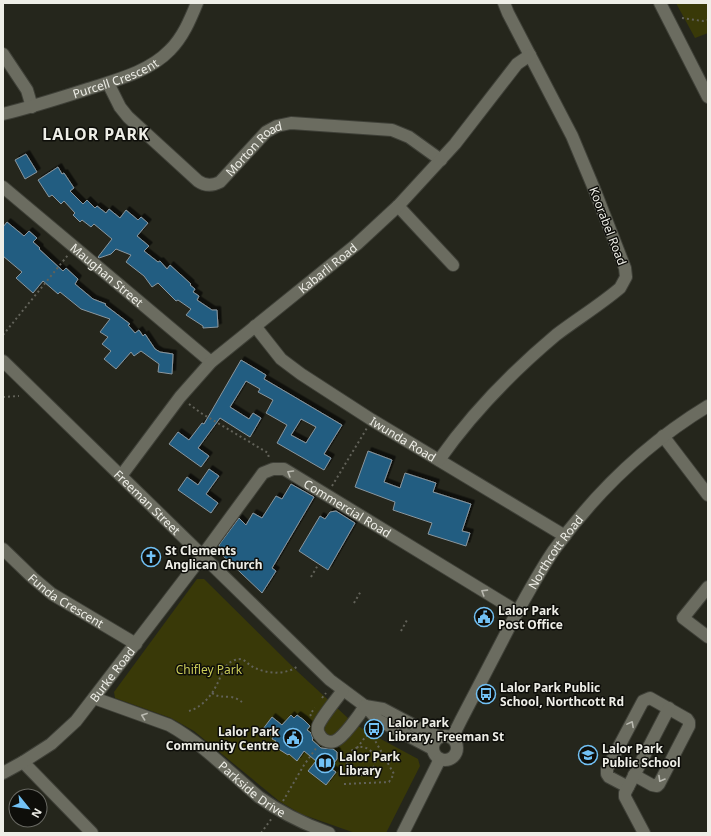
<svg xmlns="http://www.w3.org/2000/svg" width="711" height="836" font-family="'Noto Sans',sans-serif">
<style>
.green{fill:#393908}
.building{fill:#205d81;stroke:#8a969e;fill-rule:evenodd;filter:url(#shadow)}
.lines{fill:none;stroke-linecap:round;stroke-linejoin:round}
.minor-casing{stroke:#3f4038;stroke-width:14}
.path{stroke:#626259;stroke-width:2;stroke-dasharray:2 3;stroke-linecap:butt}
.minor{stroke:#6b6c60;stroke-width:12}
.oneway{stroke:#babab1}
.labels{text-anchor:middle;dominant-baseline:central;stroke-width:3;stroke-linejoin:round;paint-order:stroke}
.street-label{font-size:12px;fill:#eeeee7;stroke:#0e0e0a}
.poi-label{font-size:12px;font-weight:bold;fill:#eeeee7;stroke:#0e0e0a;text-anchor:start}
.park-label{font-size:12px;fill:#cbcc59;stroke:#0e0e0a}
.district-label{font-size:16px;font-weight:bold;letter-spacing:1px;fill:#eeeee7;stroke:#0e0e0a}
</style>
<defs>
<filter id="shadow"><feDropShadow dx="3.5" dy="-3.5" stdDeviation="0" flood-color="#0009"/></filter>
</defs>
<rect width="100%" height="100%" fill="#25261c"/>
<!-- green -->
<g class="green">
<path d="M676 3H708V33L695 38Z"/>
<path d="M197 579H204L298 672 349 719 364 730 418 759 420 766 386 833H355L301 814 279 801 194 731 171 718 115 698 114 692Z"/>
</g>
<!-- building -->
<g class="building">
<path d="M26 154 37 172 25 179 15 160Z"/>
<path d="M58 167 62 174 64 173 74 188 70 191 83 204 87 200 95 208 97 206 106 213 109 209 120 218 126 210 138 220 141 217 148 223 137 236 149 246 144 251 158 262 160 261 167 269 170 265 191 284 190 285 195 289 193 292 199 296 197 300 212 310H217L218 327 203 328V326L186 315 191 309 178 300 176 301 158 283 152 287 144 276 126 262 131 255 116 249 111 254 99 258 98 257 112 239 94 224 91 227 82 220 80 222 73 215 75 213 64 201 61 204 52 195 49 197 38 180Z"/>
<path d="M7 222 24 236 29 231 37 238 33 242 40 248 39 249 63 271 66 268 78 279 75 284 93 299 106 304 105 305 130 324 128 325 135 333 139 330 143 336 145 334 155 349 160 352 173 354 172 374 158 372 159 364 141 351 134 356 131 352 116 369 104 359 111 351 102 344 108 337 100 332 110 319 81 309 60 292 58 294 43 281 33 293 16 278 22 272 3 256V227Z"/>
<path d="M241 360 266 375 264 379 342 425 324 454 331 458 324 470 277 443 287 425 266 413 273 400 258 392 260 389 246 381 230 407 249 419 253 413 261 418 250 437 220 418 198 448 209 456 201 467 169 444 178 432 189 440 202 423 204 424ZM301 419 316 427 306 443 291 435Z"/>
<path d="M368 451 392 460 384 482 400 488 405 473 436 483 433 492 471 504 462 531 470 533 466 546 428 534 432 523 393 510 395 502 355 487Z"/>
<path d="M209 469 219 476 206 494 218 503 211 513 178 490 187 477 198 485Z"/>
<path d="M291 484 314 497 272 568 276 571 262 593 220 553 219 545 239 518 246 525 253 513 262 518 276 496 282 499Z"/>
<path d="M336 511 355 523 328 570 299 551 320 516 325 519 330 512Z"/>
<path d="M291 715 294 718 297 715 304 720 310 726 307 730 311 733 313 739 312 740 321 748 333 749 337 752V759L330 768 336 772 326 785 308 771 316 761 304 751 297 761 289 754 288 755 280 750 273 744 276 741 272 739 273 737 263 729 272 717 282 725Z"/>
</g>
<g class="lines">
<!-- minor casing -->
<g class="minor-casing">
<g id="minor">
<path d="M660 3 708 97"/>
<path d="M3 54 27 90 32 107"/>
<path id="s1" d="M108 83 120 107 128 117 198 181C205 186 212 186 220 182L266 132 277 126 291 123 392 130 409 137 441 160"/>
<path id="s2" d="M3 114C32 107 60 98 88 89 116 80 149 72 170 50 183 37 190 20 197 3"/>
<path id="s3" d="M3 187 211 362"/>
<path d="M398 206 453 265"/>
<path id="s4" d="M255 326 281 359 301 374 372 420 565 536"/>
<path id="s5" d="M3 361 330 680 365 706 378 720 433 749"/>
<path d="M663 436 708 495"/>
<path d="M439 460C472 413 512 372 556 335 577 319 600 305 620 288L626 277 625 268 595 191 572 136 508 13 504 3"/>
<path id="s6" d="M121 476 180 397 211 362 357 244 398 206 455 144 517 64 530 55"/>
<path id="s7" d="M3 549 33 578 52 594 136 644"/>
<path d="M708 587 683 618 708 637"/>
<path d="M343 690C337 699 322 716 318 726 317 730 318 734 321 737 324 741 330 743 335 741 343 738 360 714 365 706"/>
<path id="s8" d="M94 698 169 725C203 744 229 772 259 797 281 813 304 824 329 833"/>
<path d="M365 706 383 709 419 728 440 737"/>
<circle cx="445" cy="748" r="12"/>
<path id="s9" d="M452 738 461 720C479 686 496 652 514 618 527 595 539 572 554 550 596 492 647 443 708 406"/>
<path d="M23 762 92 833"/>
<path id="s10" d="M3 773 23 762 51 744 76 721 197 563 263 473 273 469H284L518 612"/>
<path d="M628 787 609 777 607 774V769L643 701 650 698 687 719 689 722V726L659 784 657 786 652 785 634 775"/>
<path d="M403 833 440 759"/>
<path d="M644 833 625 797V793L669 708"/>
</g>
</g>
<!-- path -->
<g class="path">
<path d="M682 18 703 21 708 20"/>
<path d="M3 335 68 255"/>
<path d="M3 397 19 396"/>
<path d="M189 404 201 413 268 453 269 459"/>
<path d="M332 486 367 428"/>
<path d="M311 577 318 565"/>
<path d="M354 603 361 591"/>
<path d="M401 631 407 620"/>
<path d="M212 693C219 698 223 696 230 697 235 697 239 700 242 702"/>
<path d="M322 698 326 693"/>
<path d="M189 711C200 708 211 697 216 686 223 674 224 659 242 659 247 662 250 666 255 668 268 674 286 675 298 666"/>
<path d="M311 716 310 714 315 708"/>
<circle cx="361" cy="761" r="14"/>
<path d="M357 748 366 736 372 734"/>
<path d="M344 784 389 782 394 774 369 730"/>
<path d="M283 801 304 765 317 747"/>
<path d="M261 833 272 818"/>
</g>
<!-- minor -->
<use href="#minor" class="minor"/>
</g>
<!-- one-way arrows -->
<defs><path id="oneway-chevron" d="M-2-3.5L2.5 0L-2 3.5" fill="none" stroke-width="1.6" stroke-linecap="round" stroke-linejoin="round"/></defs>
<g class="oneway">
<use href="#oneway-chevron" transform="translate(290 473) rotate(-149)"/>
<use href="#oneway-chevron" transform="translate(484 592) rotate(-148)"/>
<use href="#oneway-chevron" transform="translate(144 716) rotate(-160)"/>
<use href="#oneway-chevron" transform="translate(631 724) rotate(-62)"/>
<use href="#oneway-chevron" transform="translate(661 779) rotate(120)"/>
</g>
<!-- icons -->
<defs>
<g id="church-ring" transform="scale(1)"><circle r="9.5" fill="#0e0e0a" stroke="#72c1f5" stroke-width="1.5"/><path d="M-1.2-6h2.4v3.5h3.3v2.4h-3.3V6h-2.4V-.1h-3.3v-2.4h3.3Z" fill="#72c1f5"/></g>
<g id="civic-ring" transform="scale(1)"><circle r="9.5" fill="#0e0e0a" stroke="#72c1f5" stroke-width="1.5"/><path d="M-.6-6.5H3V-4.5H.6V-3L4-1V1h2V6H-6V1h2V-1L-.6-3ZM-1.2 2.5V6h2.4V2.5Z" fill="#72c1f5"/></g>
<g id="bus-ring" transform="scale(1)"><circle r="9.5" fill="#0e0e0a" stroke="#72c1f5" stroke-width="1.5"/><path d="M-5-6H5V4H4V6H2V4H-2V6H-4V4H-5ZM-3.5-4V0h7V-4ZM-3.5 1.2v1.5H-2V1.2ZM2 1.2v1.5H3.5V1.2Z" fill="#72c1f5"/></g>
<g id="school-ring" transform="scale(1)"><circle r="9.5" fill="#0e0e0a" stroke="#72c1f5" stroke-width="1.5"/><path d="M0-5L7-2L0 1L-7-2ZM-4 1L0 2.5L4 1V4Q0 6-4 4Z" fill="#72c1f5"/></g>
<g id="library-ring" transform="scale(1)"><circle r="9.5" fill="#0e0e0a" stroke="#72c1f5" stroke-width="1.5"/><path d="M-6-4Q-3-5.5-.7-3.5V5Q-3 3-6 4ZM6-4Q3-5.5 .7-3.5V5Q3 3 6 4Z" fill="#72c1f5"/></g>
</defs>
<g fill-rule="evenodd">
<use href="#church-ring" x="151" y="557"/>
<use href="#civic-ring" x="484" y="617"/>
<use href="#bus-ring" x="486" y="694"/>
<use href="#bus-ring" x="374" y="729"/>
<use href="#civic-ring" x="293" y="738"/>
<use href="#school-ring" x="588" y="755"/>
<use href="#library-ring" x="325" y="763"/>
</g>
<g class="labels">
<!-- street labels -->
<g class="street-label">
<text stroke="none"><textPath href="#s2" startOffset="118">Purcell Crescent</textPath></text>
<text stroke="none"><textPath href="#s1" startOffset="206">Morton Road</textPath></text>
<text transform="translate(608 226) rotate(69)">Koorabel Road</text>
<text stroke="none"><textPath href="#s6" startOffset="295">Kabarli Road</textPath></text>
<text stroke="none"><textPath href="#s3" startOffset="136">Maughan Street</textPath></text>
<text stroke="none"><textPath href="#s4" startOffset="188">Iwunda Road</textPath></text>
<text stroke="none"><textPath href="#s5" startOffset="202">Freeman Street</textPath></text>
<text stroke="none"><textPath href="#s10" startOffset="497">Commercial Road</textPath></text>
<text stroke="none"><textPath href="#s9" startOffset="213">Northcott Road</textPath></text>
<text stroke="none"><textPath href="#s7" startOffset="82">Funda Crescent</textPath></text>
<text stroke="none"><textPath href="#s10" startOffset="149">Burke Road</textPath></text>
<text stroke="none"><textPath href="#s8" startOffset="185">Parkside Drive</textPath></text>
</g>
<!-- poi labels -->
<g class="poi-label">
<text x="165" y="550">St Clements<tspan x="165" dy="14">Anglican Church</tspan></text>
<text x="498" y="610">Lalor Park<tspan x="498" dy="14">Post Office</tspan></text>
<text x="500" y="687">Lalor Park Public<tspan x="500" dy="14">School, Northcott Rd</tspan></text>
<text x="388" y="722">Lalor Park<tspan x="388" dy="14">Library, Freeman St</tspan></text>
<text x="279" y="731" text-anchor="end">Lalor Park<tspan x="279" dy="14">Community Centre</tspan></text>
<text x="602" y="748">Lalor Park<tspan x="602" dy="14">Public School</tspan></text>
<text x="339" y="756">Lalor Park<tspan x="339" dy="14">Library</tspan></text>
</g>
<!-- park labels -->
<g class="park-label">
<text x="209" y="669">Chifley Park</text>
</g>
<!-- district labels -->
<g class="district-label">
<text x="96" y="134">LALOR PARK</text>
</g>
</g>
<!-- border -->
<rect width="711" height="836" fill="none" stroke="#eeeee7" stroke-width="8"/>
<!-- north arrow -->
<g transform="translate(28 808) rotate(120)"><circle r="19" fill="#0e0e0a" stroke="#686862"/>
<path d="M0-3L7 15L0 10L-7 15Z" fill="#72c1f5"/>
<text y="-6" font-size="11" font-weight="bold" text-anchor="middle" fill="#eeeee7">N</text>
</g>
</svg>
